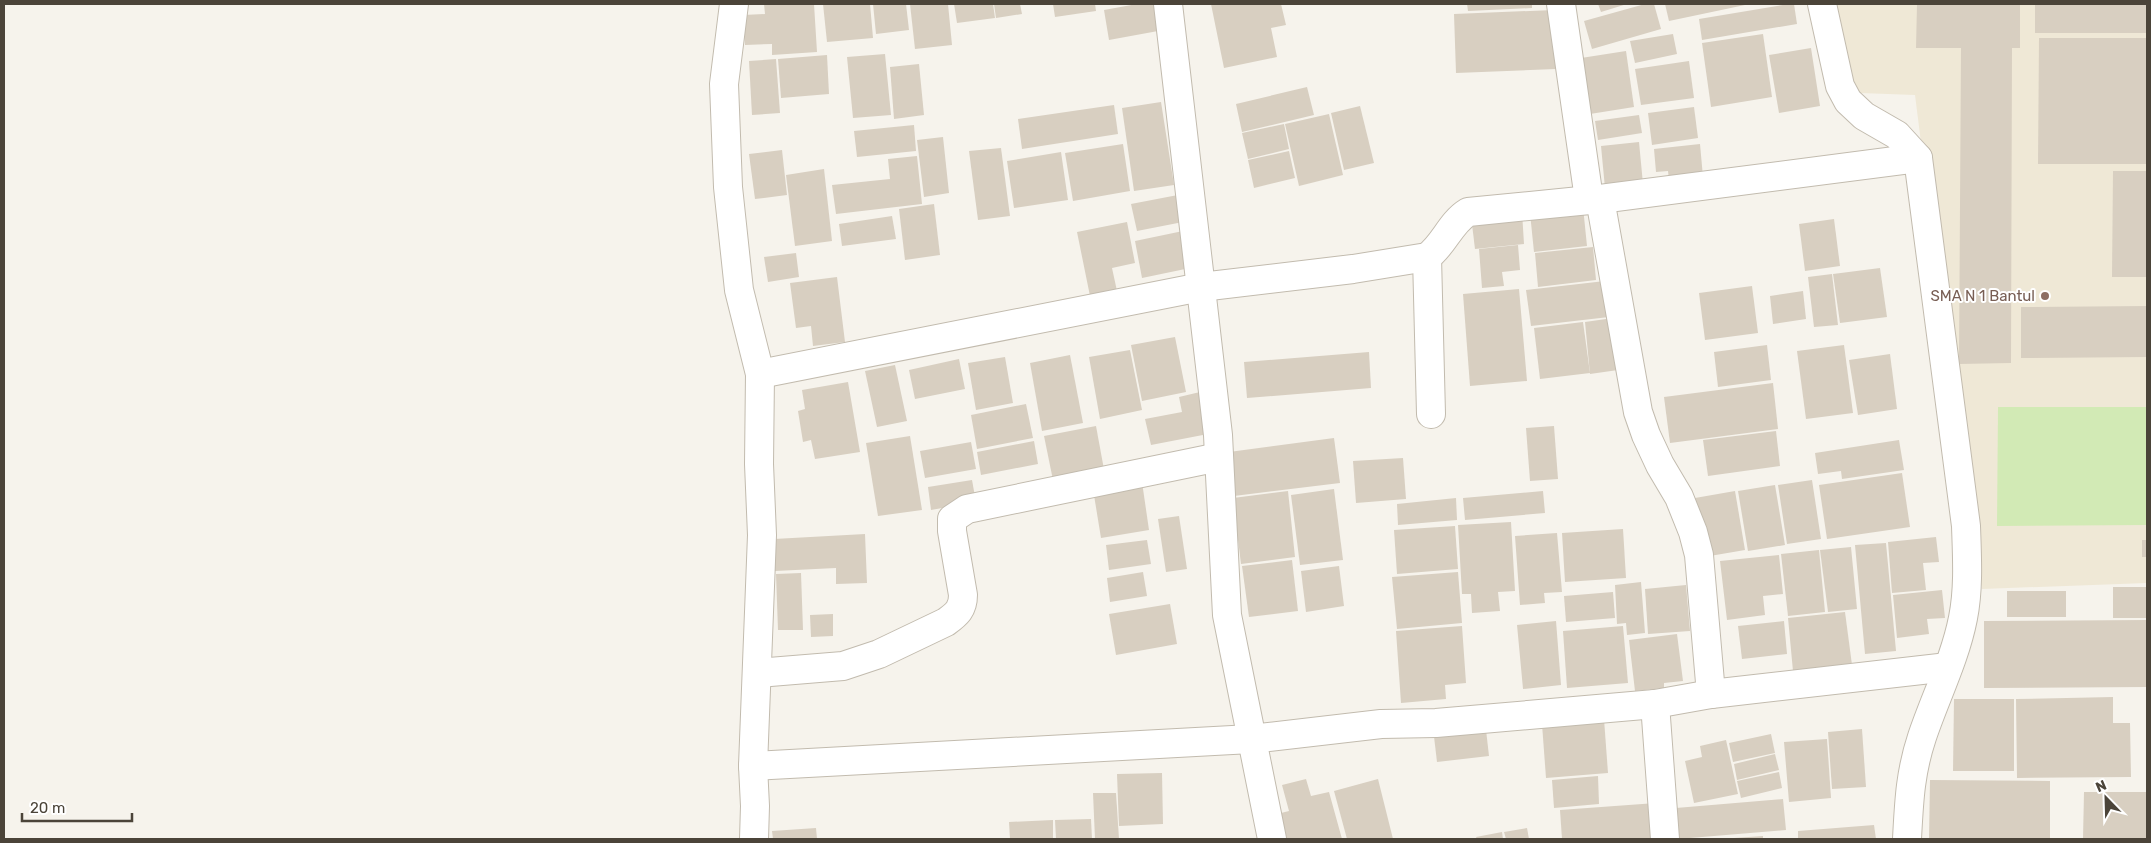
<svg xmlns="http://www.w3.org/2000/svg" width="2151" height="843" font-family="Rubik,sans-serif">
<style>
.education{fill:#efe8d6}
.green{fill:#d2eab5}
.building{fill:#d8cfc1}
.lines{fill:none;stroke-linecap:round;stroke-linejoin:round}
.minor-casing{stroke:#c2bbae;stroke-width:30}
.minor{stroke:#fff;stroke-width:28}
.education-dot{fill:#8d6e63;stroke:#fff;stroke-width:2}
.labels{text-anchor:middle;dominant-baseline:central;stroke-width:4;stroke-linejoin:round;paint-order:stroke}
.education-label{font-size:15px;fill:#785e54;stroke:#fff;text-anchor:end}
</style>
<rect width="100%" height="100%" fill="#f6f3ec"/>
<!-- education -->
<path class="education" d="M1832 4H2147V583L1982 589 1957 386 1929 206 1915 95 1860 93 1848 76Z"/>
<!-- green -->
<path class="green" d="M1998 407H2147V525L1997 526Z"/>
<!-- building -->
<g class="building">
<path d="M764 4H814L817 52 772 55V44L745 45 743 15 765 14Z"/>
<path d="M823 4H870L873 38 827 42Z"/>
<path d="M873 4H906L909 30 876 34Z"/>
<path d="M910 4H948L952 45 915 49Z"/>
<path d="M954 4H993L995 18 957 23Z"/>
<path d="M994 4H1020L1022 14 996 18Z"/>
<path d="M1053 4H1095L1096 11 1055 17Z"/>
<path d="M1137 4H1154L1158 31 1109 40 1104 10Z"/>
<path d="M1211 4H1281L1286 25 1271 28 1277 57 1224 68Z"/>
<path d="M1467 4H1532V8L1468 11Z"/>
<path d="M1598 4H1627L1601 12Z"/>
<path d="M1645 4H1654L1661 29 1592 49 1584 21Z"/>
<path d="M1665 4H1745V5L1669 21Z"/>
<path d="M1789 4H1794L1797 24 1702 40 1699 19Z"/>
<path d="M1917 4H2020V48H2012L2011 363 1959 364 1961 48H1916Z"/>
<rect x="2035" y="4" width="112" height="29"/>
<path d="M1554 10 1556 69 1456 73 1454 14Z"/>
<path d="M1673 34 1677 54 1635 63 1630 41Z"/>
<path d="M1763 34 1772 97 1711 107 1702 43Z"/>
<path d="M2039 38H2147V164H2038Z"/>
<path d="M1811 48 1820 106 1779 113 1769 55Z"/>
<path d="M1626 51 1634 107 1590 114 1581 58Z"/>
<path d="M885 54 891 115 853 118 847 57Z"/>
<path d="M827 55 829 94 781 98 778 59Z"/>
<path d="M776 59 780 113 752 115 749 61Z"/>
<path d="M1689 61 1694 98 1641 105 1635 69Z"/>
<path d="M919 64 924 115 894 119 890 67Z"/>
<path d="M1307 87 1314 115 1242 132 1236 104Z"/>
<path d="M1161 102 1174 185 1134 191 1122 108Z"/>
<path d="M1114 105 1118 134 1022 149 1018 119Z"/>
<path d="M1360 106 1374 163 1344 170 1331 113Z"/>
<path d="M1694 107 1698 138 1652 145 1648 113Z"/>
<path d="M1329 114 1343 175 1299 186 1285 124Z"/>
<path d="M1639 115 1642 133 1598 140 1595 121Z"/>
<path d="M1284 124 1289 149 1248 159 1242 133Z"/>
<path d="M914 125 916 151 857 157 854 131Z"/>
<path d="M943 137 949 193 924 197 917 140Z"/>
<path d="M1639 142 1643 184 1605 188 1601 146Z"/>
<path d="M1123 144 1130 191 1073 201 1065 153Z"/>
<path d="M1700 144 1703 177 1669 180 1668 171 1656 172 1654 149Z"/>
<path d="M1001 148 1010 216 978 220 969 151Z"/>
<path d="M782 150 787 195 755 199 749 154Z"/>
<path d="M1289 151 1295 178 1254 188 1248 160Z"/>
<path d="M1061 152 1068 200 1014 208 1007 161Z"/>
<path d="M917 156 922 204 836 214 832 185 890 179 888 159Z"/>
<path d="M824 169 832 241 795 246 786 175Z"/>
<path d="M2113 171H2147V277H2112Z"/>
<path d="M1183 194 1188 221 1137 231 1131 204Z"/>
<path d="M934 204 940 255 905 260 899 209Z"/>
<path d="M1583 207 1587 246 1534 252 1530 213Z"/>
<path d="M1522 212 1524 244 1475 249 1471 216Z"/>
<path d="M892 216 896 239 842 246 839 224Z"/>
<path d="M1834 219 1840 266 1805 271 1799 224Z"/>
<path d="M1127 222 1135 263 1112 268 1117 291 1090 296 1077 232Z"/>
<path d="M1183 231 1190 268 1142 278 1135 241Z"/>
<path d="M1518 245 1520 270 1502 272 1504 286 1482 288 1479 249Z"/>
<path d="M1593 247 1596 280 1538 287 1535 253Z"/>
<path d="M796 253 799 277 768 282 764 257Z"/>
<path d="M1880 268 1887 317 1840 323 1833 274Z"/>
<path d="M1832 274 1838 325 1814 327 1808 277Z"/>
<path d="M837 277 845 342 813 346 811 326 796 328 790 283Z"/>
<path d="M1605 281 1609 317 1531 326 1526 290Z"/>
<path d="M1752 286 1758 333 1705 340 1699 293Z"/>
<path d="M1519 289 1527 381 1470 386 1463 294Z"/>
<path d="M1803 291 1806 319 1773 324 1770 296Z"/>
<path d="M2147 306V357L2021 358V307Z"/>
<path d="M1613 318 1618 370 1590 374 1585 322Z"/>
<path d="M1583 322 1590 373 1540 379 1534 328Z"/>
<path d="M1175 337 1186 392 1142 401 1131 345Z"/>
<path d="M1767 345 1771 380 1718 387 1714 352Z"/>
<path d="M1844 345 1853 413 1806 419 1797 351Z"/>
<path d="M1130 350 1142 410 1100 419 1089 357Z"/>
<path d="M1369 352 1371 388 1247 398 1244 362Z"/>
<path d="M1890 354 1897 409 1858 415 1849 360Z"/>
<path d="M1070 355 1083 423 1042 431 1030 363Z"/>
<path d="M1005 357 1013 403 976 410 968 363Z"/>
<path d="M959 359 965 389 915 399 909 370Z"/>
<path d="M895 365 907 421 877 427 865 371Z"/>
<path d="M848 382 860 452 815 459 811 440 803 442 798 411 805 409 802 390Z"/>
<path d="M1773 383 1778 429 1670 443 1664 397Z"/>
<path d="M1200 392 1208 434 1151 445 1145 419 1182 412 1179 397Z"/>
<path d="M1026 404 1033 438 977 449 971 415Z"/>
<path d="M1096 426 1105 475 1054 485 1044 436Z"/>
<path d="M1554 426 1558 479 1530 481 1526 428Z"/>
<path d="M1776 431 1780 466 1708 476 1703 440Z"/>
<path d="M910 436 922 510 878 516 866 443Z"/>
<path d="M1334 438 1340 483 1234 496 1229 452Z"/>
<path d="M1899 440 1904 470 1842 479 1841 471 1818 474 1815 453Z"/>
<path d="M1034 441 1038 464 981 475 977 452Z"/>
<path d="M971 442 976 469 925 478 920 451Z"/>
<path d="M1403 458 1406 499 1356 503 1353 461Z"/>
<path d="M1902 473 1910 527 1827 539 1819 485Z"/>
<path d="M972 480 976 502 931 510 928 487Z"/>
<path d="M1812 480 1821 539 1787 544 1778 485Z"/>
<path d="M1142 482 1149 530 1101 538 1093 489Z"/>
<path d="M1775 485 1785 545 1748 551 1738 491Z"/>
<path d="M1334 489 1343 560 1300 565 1291 495Z"/>
<path d="M1288 491 1295 557 1241 564 1233 498Z"/>
<path d="M1543 491 1545 513 1465 520 1463 498Z"/>
<path d="M1735 491 1745 550 1704 557 1695 498Z"/>
<path d="M1456 498 1457 520 1398 525 1397 504Z"/>
<path d="M1179 516 1187 569 1166 572 1158 519Z"/>
<path d="M1511 522 1515 591 1498 592 1500 611 1472 613 1471 594H1462L1458 525Z"/>
<path d="M1455 526 1458 569 1397 574 1394 530Z"/>
<path d="M1623 529 1626 578 1565 582 1562 533Z"/>
<path d="M1557 533 1562 592 1544 593 1545 603 1520 605 1515 536Z"/>
<path d="M865 534 867 583 836 584V568L775 571 774 539Z"/>
<path d="M1936 537 1939 562 1923 563 1926 590 1892 593 1888 542Z"/>
<path d="M1147 540 1151 564 1109 570 1106 545Z"/>
<rect x="2142" y="540" width="5" height="17"/>
<path d="M1886 543 1896 651 1865 654 1855 545Z"/>
<path d="M1851 547 1857 609 1828 612 1820 550Z"/>
<path d="M1819 550 1825 612 1788 616 1781 554Z"/>
<path d="M1779 555 1783 594 1763 596 1765 615 1727 620 1720 561Z"/>
<path d="M1292 560 1298 611 1249 617 1242 566Z"/>
<path d="M1339 566 1344 606 1306 612 1301 571Z"/>
<path d="M1143 572 1147 596 1110 602 1107 578Z"/>
<path d="M1458 572 1462 623 1397 629 1392 577Z"/>
<path d="M801 573 803 630H778L776 574Z"/>
<path d="M1641 582 1645 633 1627 635 1626 623 1617 624 1615 585Z"/>
<path d="M1686 585 1690 631 1648 634 1645 589Z"/>
<rect x="2113" y="587" width="34" height="31"/>
<path d="M1942 590 1945 618 1927 619 1929 634 1897 638 1893 595Z"/>
<rect x="2007" y="591" width="59" height="26"/>
<path d="M1613 592 1615 618 1566 622 1564 596Z"/>
<path d="M1170 604 1177 644 1116 655 1109 614Z"/>
<path d="M1845 612 1852 665 1793 671 1788 618Z"/>
<path d="M833 614V636L811 637 810 615Z"/>
<path d="M2147 620V687L1984 688V621Z"/>
<path d="M1556 621 1561 685 1523 689 1517 625Z"/>
<path d="M1784 621 1787 654 1742 659 1738 626Z"/>
<path d="M1462 626 1466 683 1445 685 1446 699 1401 703 1396 631Z"/>
<path d="M1623 626 1628 683 1567 688 1563 631Z"/>
<path d="M1677 634 1683 681 1664 683V688L1635 691 1629 640Z"/>
<path d="M2113 697V723H2130L2131 777 2017 778 2016 699Z"/>
<path d="M1954 699H2014V771H1953Z"/>
<path d="M1604 719 1608 773 1546 778 1542 724Z"/>
<path d="M1485 721 1489 756 1437 762 1433 728Z"/>
<path d="M1862 729 1866 787 1832 789 1828 732Z"/>
<path d="M1771 734 1775 753 1733 762 1729 743Z"/>
<path d="M1827 739 1831 798 1789 802 1784 742Z"/>
<path d="M1726 740 1738 794 1694 803 1685 761 1702 757 1700 746Z"/>
<path d="M1775 754 1779 770 1737 780 1734 764Z"/>
<path d="M1779 772 1782 788 1741 798 1737 781Z"/>
<path d="M1162 773 1163 824 1119 826 1117 774Z"/>
<path d="M1598 776 1599 804 1554 808 1552 780Z"/>
<path d="M1306 779 1311 796 1329 792 1342 839H1280L1273 815 1289 811 1282 785Z"/>
<path d="M1378 779 1393 839H1347L1334 791Z"/>
<path d="M1930 780 2050 781V839H1929Z"/>
<path d="M2084 792H2147V839H2083Z"/>
<path d="M1093 793H1116L1119 839H1095Z"/>
<path d="M1783 799 1786 830 1678 839 1676 808Z"/>
<path d="M1656 803 1659 839H1562L1560 810Z"/>
<path d="M1091 819 1092 839H1056L1055 820Z"/>
<path d="M1053 820V839H1010L1009 822Z"/>
<path d="M1874 825 1876 839H1798V831Z"/>
<path d="M816 828 817 839H773L772 831Z"/>
<path d="M1527 828 1529 839H1506L1504 832Z"/>
<path d="M1502 832 1503 839H1477L1476 837Z"/>
<path d="M1763 836V839H1734V838Z"/>
</g>
<g class="lines">
<!-- minor casing -->
<g class="minor-casing">
<g id="minor">
<path d="M734 4 724 84 728 187 739 290 760 374 759 464 762 535 753 766 755 806 754 839"/>
<path d="M1168 4 1218 435 1227 615 1272 839"/>
<path d="M1561 4 1589 199"/>
<path d="M1822 4 1840 86 1848 101 1864 116 1897 135 1918 158 1966 526C1967 556 1969 588 1963 618 1955 659 1935 698 1922 737 1910 773 1909 802 1907 839"/>
<path d="M1600 199 1638 412 1646 435 1660 465 1679 497 1693 532 1699 555 1711 694"/>
<path d="M1427 257 1431 414"/>
<path d="M760 374 1201 287 1353 269 1427 257C1444 245 1450 223 1468 212L1600 199 1918 158"/>
<path d="M757 673 843 666 879 654 946 622C957 614 963 609 963 595L952 531V519L967 509 1219 457"/>
<path d="M1655 704 1665 839"/>
<path d="M753 766 1251 739 1381 724 1436 723 1655 704 1711 694 1948 667"/>
</g>
</g>
<!-- minor -->
<use href="#minor" class="minor"/>
</g>
<!-- markers -->
<circle class="education-dot" cx="2045" cy="296" r="5"/>
<g class="labels">
<!-- education labels -->
<g class="education-label">
<text x="2035" y="296">SMA N 1 Bantul</text>
</g>
</g>
<!-- border -->
<rect width="2151" height="843" fill="none" stroke="#4b4439" stroke-width="10"/>
<!-- north arrow -->
<g transform="translate(2106 798) rotate(337)" stroke="#ffffff" stroke-width="4" paint-order="stroke">
<path d="M0-4L9 19L0 12L-9 19Z" fill="#4b4439"/>
<text y="-8" font-size="14" font-weight="bold" text-anchor="middle" fill="#4b4439">N</text>
</g>
<!-- scale -->
<path d="M22 813v8h110v-8" fill="none" stroke="#4b4439" stroke-width="2.5"/>
<text x="30" y="813" font-size="15" fill="#4b4439" stroke="#ffffff" stroke-width="4" paint-order="stroke">20 m</text>
</svg>
